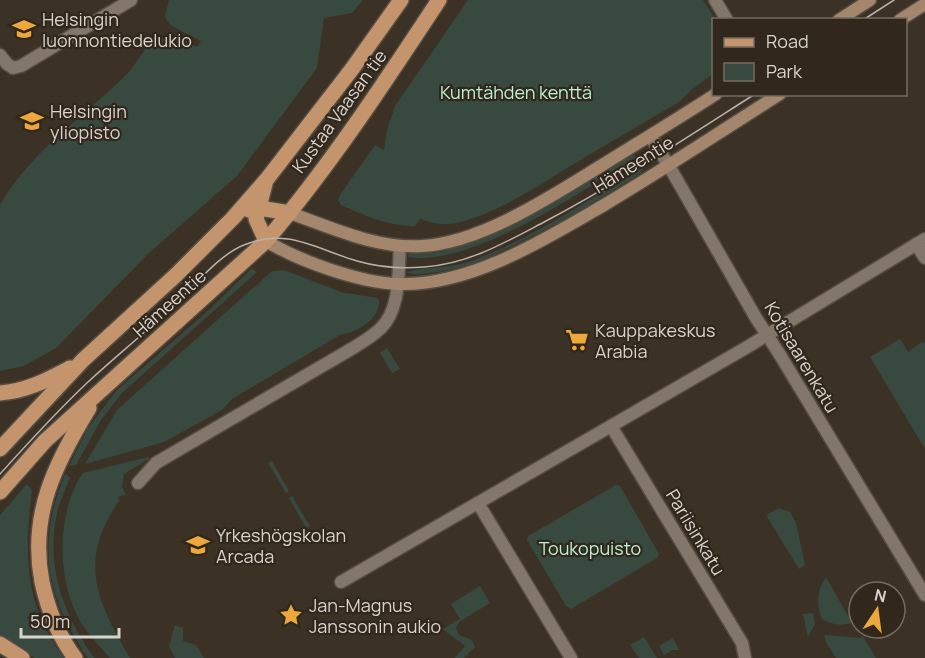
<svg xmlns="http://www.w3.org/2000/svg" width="925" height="658" font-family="Manrope,sans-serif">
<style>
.green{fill:#384a40}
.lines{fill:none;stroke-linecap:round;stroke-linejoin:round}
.minor-casing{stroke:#554c43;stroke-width:15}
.tertiary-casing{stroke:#554c43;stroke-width:15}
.secondary-casing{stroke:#554c43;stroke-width:15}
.primary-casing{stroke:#554c43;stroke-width:18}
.minor{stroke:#83776b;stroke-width:12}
.tertiary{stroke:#83776b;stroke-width:12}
.secondary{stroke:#a3866b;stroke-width:12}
.primary{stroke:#c4946c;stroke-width:15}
.tram{stroke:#b9b2aa;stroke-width:1.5}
.labels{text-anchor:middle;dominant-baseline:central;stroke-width:4.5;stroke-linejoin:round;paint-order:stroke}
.poi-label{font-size:18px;fill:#d9d3cc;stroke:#31271c;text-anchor:start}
.park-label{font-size:18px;fill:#b8f2d2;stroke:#31271c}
.street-label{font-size:18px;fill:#d9d3cc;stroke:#31271c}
</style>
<rect width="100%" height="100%" fill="#3b3125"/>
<!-- green -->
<g class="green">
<path d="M169 0H363L352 13 324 18 317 68 237 176 149 253 56 348 24 366 0 371V205C30 152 85 116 128 73 137 64 143 47 154 41 170 32 183 40 197 47L201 41 170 25 165 17Z"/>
<path d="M468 0H703L715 19 714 20 713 74 691 90 679 102C641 124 602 147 564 170 530 191 495 214 456 223 444 226 431 223 420 219L415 226C390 227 364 215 341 205L338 200 340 195 375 145 384 150 387 130 395 106Z"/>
<path d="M631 156 635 155 636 157C583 191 470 268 407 257L410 254 440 252 483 239 550 204Z"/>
<path d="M644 167 641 173C603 197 565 220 524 240 493 256 464 270 429 273 421 274 413 276 407 272 425 266 452 269 474 260 534 237 589 200 644 167Z"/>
<path d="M252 268 257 272 122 393 101 420 76 465 69 466 88 428 117 390 210 309Z"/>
<path d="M284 270 341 292 377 298 379 300C380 320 357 332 340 335L232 399 222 410 164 442 85 464 117 410 272 271Z"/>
<path d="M900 339 908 352 923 341 925 344V449L870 357Z"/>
<path d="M387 348 400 369 392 373 380 353Z"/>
<path d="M148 457 149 459 124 474 122 487 126 494 118 497 119 501C77 561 97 602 130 658H110C98 644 83 630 76 613 57 574 57 510 83 473Z"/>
<path d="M272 461 289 491 286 493 268 463Z"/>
<path d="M65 474 70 477C66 489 60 500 57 513 45 566 64 615 94 658H88C46 596 36 545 65 474Z"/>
<path d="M27 484 32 490C24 551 24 607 64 658H35L0 636V515Z"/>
<path d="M616 485 620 486 659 554 657 558 571 609 566 606 527 540 528 536Z"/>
<path d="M292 496 310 526 306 528 289 498Z"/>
<path d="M779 508 790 512 796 523 805 565 799 569 766 515Z"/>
<path d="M826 577 852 623C840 626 833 625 822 619 816 605 817 589 826 577Z"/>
<path d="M480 586 490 603 459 622 456 628 459 635 472 640 475 647 464 658H455L465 646 443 629 460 619 451 604Z"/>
<path d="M813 613 815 624 808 637 803 614Z"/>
<path d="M175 625 183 628V641L196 645 204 658H175L169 646Z"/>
<path d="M824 635 862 638V635L876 658H836L827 644Z"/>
<path d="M644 637 657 658H639L630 645Z"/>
<path d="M673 638 679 650H673L664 655 659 646Z"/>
</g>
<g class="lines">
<!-- minor casing -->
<g class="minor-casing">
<g id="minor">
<path d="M715 0 727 20"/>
<path d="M0 55 7 64 13 68 21 66 131 0"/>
<path d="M916 244 925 258"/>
<path d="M780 355 925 595"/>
<path d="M138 483 156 463 353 348C363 342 373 336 381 328 401 308 398 272 400 246"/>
<path d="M478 503 571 658"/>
<path d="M341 582 611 426 742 643 745 658"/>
</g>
</g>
<!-- tertiary casing -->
<g class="tertiary-casing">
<g id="tertiary">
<path d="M650 136 669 166 756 318 780 355"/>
<path d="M611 426 749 346 925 239"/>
</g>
</g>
<!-- secondary casing -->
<g class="secondary-casing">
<g id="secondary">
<path d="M839 20 870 0"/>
<path d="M900 20 925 4"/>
<path d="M290 213C332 228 377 249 422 246 482 243 553 195 604 164 641 141 679 118 716 94"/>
<path d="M266 241C299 261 360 283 399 284 470 286 544 240 604 205 663 170 721 131 780 94"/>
</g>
</g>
<!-- primary casing -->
<g class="primary-casing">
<g id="primary">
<path d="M265 184 256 219 266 241"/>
<path d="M249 210 259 208 290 213"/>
<path d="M0 393C27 391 47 380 70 368"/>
<path d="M0 449 83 360 176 275 233 218 267 179 352 69 401 0"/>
<path d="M0 492 45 441 266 241C330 166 385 82 439 0"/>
<path d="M0 644 22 658"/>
<path d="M75 658C58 635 48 610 42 582 29 515 55 464 89 408"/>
</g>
</g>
<!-- minor -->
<use href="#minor" class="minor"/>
<!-- tertiary -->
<use href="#tertiary" class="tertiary"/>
<!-- secondary -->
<use href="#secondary" class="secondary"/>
<!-- primary -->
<use href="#primary" class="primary"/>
<!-- tram -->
<g class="tram">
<path d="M863 20 894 0"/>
<path d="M0 474C28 443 57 411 88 382 115 357 145 333 172 307 193 288 218 255 244 245 287 227 316 249 357 261 378 267 402 269 424 267 469 264 506 242 546 221 618 183 686 138 755 94"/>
</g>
</g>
<!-- icons -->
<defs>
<g id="school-bare" transform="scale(1.8)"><path d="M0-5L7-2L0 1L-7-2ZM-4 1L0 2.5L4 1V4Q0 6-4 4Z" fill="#eda83b" stroke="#31271c" stroke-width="2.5" paint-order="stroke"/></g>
<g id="university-bare" transform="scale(1.8)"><path d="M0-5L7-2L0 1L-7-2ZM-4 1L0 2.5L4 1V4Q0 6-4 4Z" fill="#eda83b" stroke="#31271c" stroke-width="2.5" paint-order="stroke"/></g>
<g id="supermarket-bare" transform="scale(1.8)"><path d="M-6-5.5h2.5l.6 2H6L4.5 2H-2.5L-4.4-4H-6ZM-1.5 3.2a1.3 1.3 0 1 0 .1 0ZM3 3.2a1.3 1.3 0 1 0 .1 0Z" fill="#eda83b" stroke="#31271c" stroke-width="2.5" paint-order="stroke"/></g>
<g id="sight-bare" transform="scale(1.8)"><path d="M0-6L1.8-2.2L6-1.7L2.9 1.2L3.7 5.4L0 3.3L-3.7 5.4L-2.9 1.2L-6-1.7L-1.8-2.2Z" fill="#eda83b" stroke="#31271c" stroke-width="2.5" paint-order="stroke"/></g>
</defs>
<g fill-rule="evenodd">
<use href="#school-bare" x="24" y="29"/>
<use href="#university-bare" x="32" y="121"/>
<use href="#supermarket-bare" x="577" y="340"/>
<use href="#university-bare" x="198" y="545"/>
<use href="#sight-bare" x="291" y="615"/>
</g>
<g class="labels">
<!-- poi labels -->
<g class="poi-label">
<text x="42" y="19">Helsingin<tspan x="42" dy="21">luonnontiedelukio</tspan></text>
<text x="50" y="111">Helsingin<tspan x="50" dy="21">yliopisto</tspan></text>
<text x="595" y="330">Kauppakeskus<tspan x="595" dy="21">Arabia</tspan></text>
<text x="216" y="535">Yrkeshögskolan<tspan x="216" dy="21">Arcada</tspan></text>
<text x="309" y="605">Jan-Magnus<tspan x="309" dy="21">Janssonin aukio</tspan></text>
</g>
<!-- park labels -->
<g class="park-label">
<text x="516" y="92">Kumtähden kenttä</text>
<text x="590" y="548">Toukopuisto</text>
</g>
<!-- street labels -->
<g class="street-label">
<text transform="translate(339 111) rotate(-54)">Kustaa Vaasan tie</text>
<text transform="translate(633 164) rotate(-32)">Hämeentie</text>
<text transform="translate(169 303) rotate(-42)">Hämeentie</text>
<text transform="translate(802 357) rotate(59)">Kotisaarenkatu</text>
<text transform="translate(696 532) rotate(59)">Pariisinkatu</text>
</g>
</g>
<!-- legend -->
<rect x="712" y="18" width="195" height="78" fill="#31271c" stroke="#746c62" stroke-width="1.5"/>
<rect x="724" y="38" width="30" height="9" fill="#c4946c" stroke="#746c62" stroke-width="1.5"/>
<text x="766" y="48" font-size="18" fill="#d9d3cc">Road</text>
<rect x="724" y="63" width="30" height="18" fill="#384a40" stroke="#746c62" stroke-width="1.5"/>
<text x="766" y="78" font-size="18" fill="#d9d3cc">Park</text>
<!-- north arrow -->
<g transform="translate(877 610) rotate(13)"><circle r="28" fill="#31271c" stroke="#746c62" stroke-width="1.5"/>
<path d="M0-4.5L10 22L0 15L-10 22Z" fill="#eda83b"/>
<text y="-9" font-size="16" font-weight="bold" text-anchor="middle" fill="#d9d3cc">N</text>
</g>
<!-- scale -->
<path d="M21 628v9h98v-9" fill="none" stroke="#d9d3cc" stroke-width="3"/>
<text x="30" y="628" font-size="18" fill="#d9d3cc" stroke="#31271c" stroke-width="4.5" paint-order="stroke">50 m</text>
</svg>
